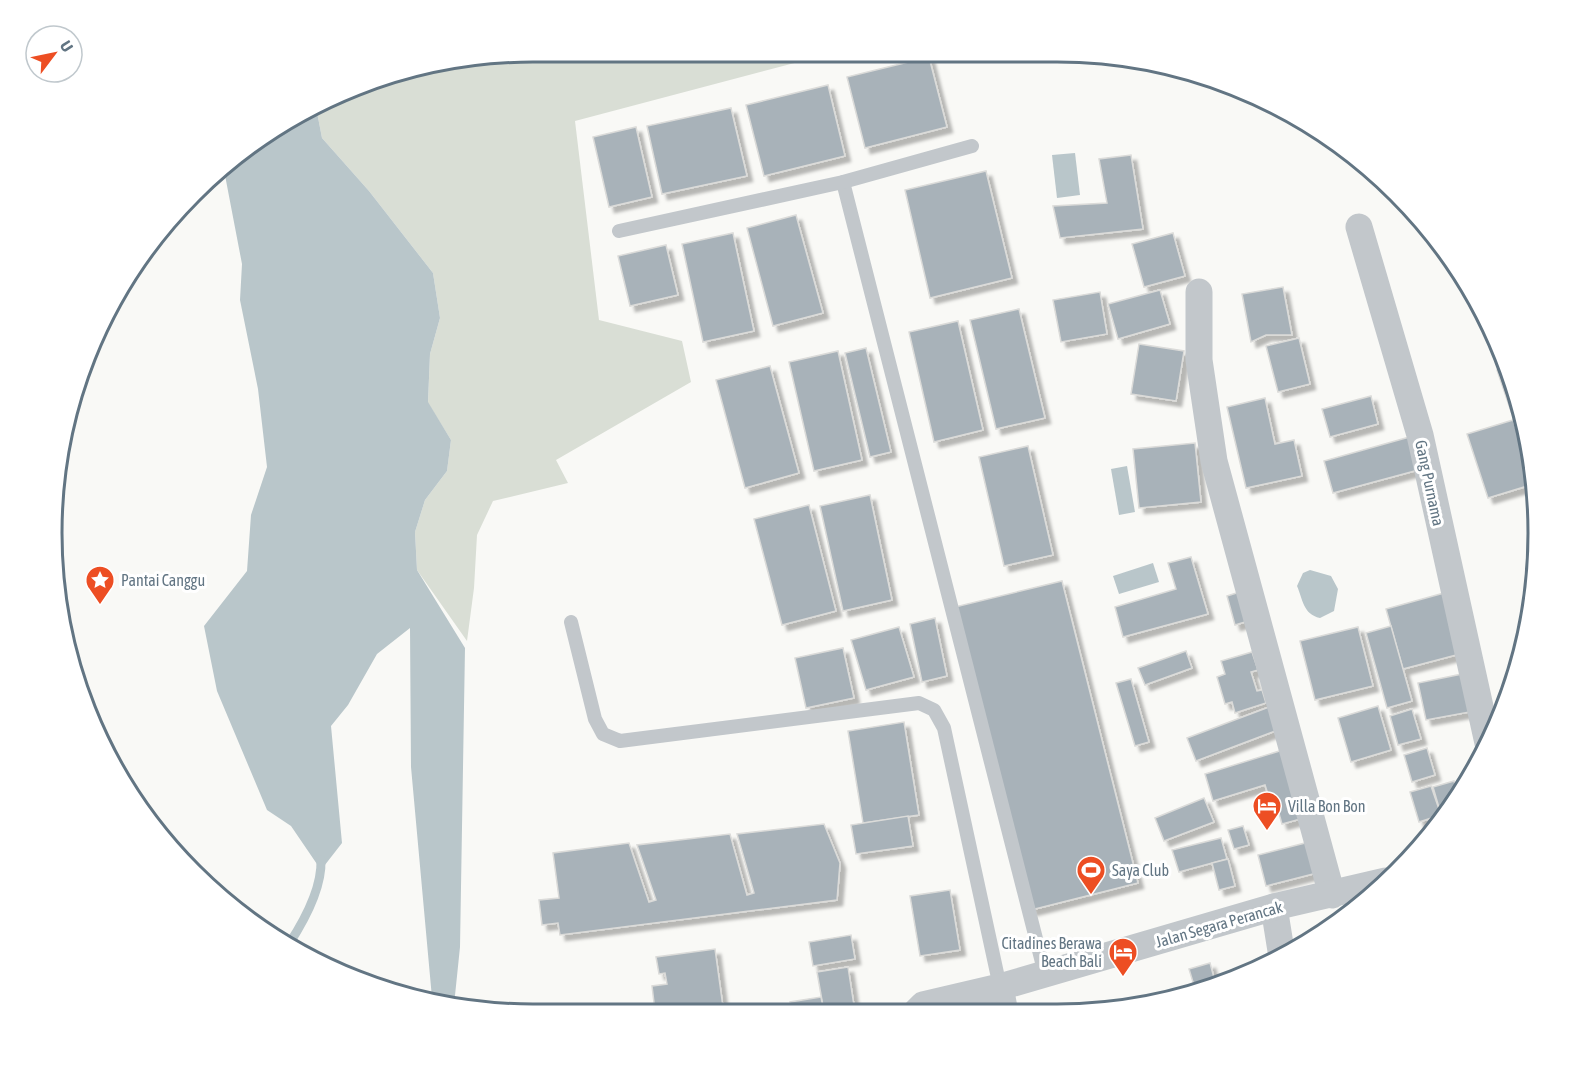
<svg xmlns="http://www.w3.org/2000/svg" width="1590" height="1065" font-family="'Asap Condensed',sans-serif">
<style>
.green{fill:#d9ded5}
.water{fill:#b9c6ca}
.lines{fill:none;stroke-linecap:round;stroke-linejoin:round}
.stream{stroke:#b9c6ca;stroke-width:9}
.building{fill:#a8b2b9;stroke:#dbdbd9;stroke-width:1.5;filter:url(#shadow)}
.service{stroke:#c2c7cb;stroke-width:14}
.minor{stroke:#c2c7cb;stroke-width:27}
.labels{text-anchor:middle;dominant-baseline:central;stroke-width:6;stroke-linejoin:round;paint-order:stroke}
.street-label{font-size:16px;fill:#627583;stroke:#fff}
.poi-label{font-size:16px;fill:#627583;stroke:#fff;text-anchor:start}
.rim{fill:none;stroke:#627583;stroke-width:3}
</style>
<defs>
<filter id="shadow"><feDropShadow dx="5.5" dy="5.5" stdDeviation="1.5" flood-color="#0004"/></filter>
</defs>
<rect width="100%" height="100%" fill="#f9f9f6"/>
<!-- green -->
<path class="green" d="M533 51 806 53V60L575 121 599 320 682 341 691 382 556 460 568 483 493 501 477 535 474 588 467 641 417 570 415 532 425 500 447 471 451 440 428 403 430 354 440 318 433 273 369 191 322 138 316 107 378 76Z"/>
<!-- water -->
<g class="water">
<path d="M316 107 322 138 369 191 433 273 440 318 430 354 428 402 451 440 447 471 425 500 415 532 417 570 465 648 460 947 454 1005 432 998 411 767 410 628 377 654 348 705 331 726 342 843 321 870 291 826 267 810 217 691 204 626 247 571 251 515 267 467 258 389 240 300 242 264 224 170 265 132Z"/>
<path d="M1075 153 1080 195 1057 198 1052 155Z"/>
<path d="M1127 466 1135 512 1119 515 1111 469Z"/>
<path d="M1153 563 1159 582 1119 594 1113 576Z"/>
<path d="M1310 570 1331 576 1338 589 1334 611 1320 618C1303 614 1303 600 1297 586L1303 573Z"/>
</g>
<g class="lines">
<!-- stream -->
<path class="stream" d="M289 944C304 921 322 888 321 860"/>
</g>
<!-- building -->
<g class="building">
<path d="M929 57 947 127 865 148 847 77Z"/>
<path d="M828 85 845 156 764 176 746 105Z"/>
<path d="M731 108 747 176 662 194 647 126Z"/>
<path d="M636 127 652 197 609 207 593 137Z"/>
<path d="M1131 155 1143 229 1060 238 1053 206 1107 203 1099 159Z"/>
<path d="M986 171 1012 278 930 298 905 190Z"/>
<path d="M796 215 823 313 773 326 747 228Z"/>
<path d="M733 233 754 331 703 342 682 244Z"/>
<path d="M1173 233 1185 276 1144 287 1132 244Z"/>
<path d="M666 245 678 295 630 306 618 256Z"/>
<path d="M1283 287 1292 335H1266L1251 342 1242 294Z"/>
<path d="M1160 290 1170 324 1118 339 1108 304Z"/>
<path d="M1100 292 1107 334 1061 342 1053 300Z"/>
<path d="M1019 309 1045 418 996 429 970 320Z"/>
<path d="M958 321 983 430 934 442 909 332Z"/>
<path d="M1299 338 1310 384 1278 392 1266 346Z"/>
<path d="M1139 344 1184 351 1176 401 1131 394Z"/>
<path d="M866 348 891 452 870 457 845 353Z"/>
<path d="M838 351 862 460 814 471 789 362Z"/>
<path d="M770 366 799 473 745 488 716 380Z"/>
<path d="M1507 367 1523 408 1526 429 1518 432 1497 370Z"/>
<path d="M1371 396 1378 424 1330 437 1322 409Z"/>
<path d="M1265 398 1275 444 1294 440 1302 476 1246 488 1227 407Z"/>
<path d="M1513 420 1534 484 1488 498 1467 434Z"/>
<path d="M1413 436 1422 469 1333 493 1324 461Z"/>
<path d="M1195 443 1201 502 1139 508 1133 449Z"/>
<path d="M1028 446 1053 555 1004 566 979 457Z"/>
<path d="M870 495 892 600 843 611 820 506Z"/>
<path d="M809 505 836 611 782 625 754 519Z"/>
<path d="M1191 557 1208 614 1123 637 1115 607 1176 589 1168 563Z"/>
<path d="M1062 581 1138 883 1031 910 955 607Z"/>
<path d="M1246 590 1255 619 1235 625 1227 596Z"/>
<path d="M1444 593 1460 654 1403 669 1386 609Z"/>
<path d="M935 618 947 676 922 682 910 624Z"/>
<path d="M1391 626 1412 701 1387 708 1366 633Z"/>
<path d="M899 627 914 677 866 690 851 640Z"/>
<path d="M1358 627 1373 686 1315 700 1300 641Z"/>
<path d="M843 648 854 698 806 708 795 658Z"/>
<path d="M1186 651 1192 668 1145 685 1138 668Z"/>
<path d="M1252 652 1258 670 1251 672 1257 691 1262 690 1266 703 1235 713 1232 702 1225 704 1217 677 1225 674 1221 661Z"/>
<path d="M1467 673 1475 711 1426 720 1418 683Z"/>
<path d="M1131 679 1149 742 1135 746 1116 683Z"/>
<path d="M1378 706 1391 750 1351 762 1338 718Z"/>
<path d="M1269 707 1278 730 1196 761 1187 738Z"/>
<path d="M1412 709 1421 739 1398 745 1390 716Z"/>
<path d="M904 722 919 815 863 823 848 731Z"/>
<path d="M1427 748 1435 775 1412 782 1404 755Z"/>
<path d="M1286 749 1308 817 1282 824 1276 803 1271 804 1265 785 1213 801 1205 774Z"/>
<path d="M1454 781 1458 796 1442 818 1433 787Z"/>
<path d="M1431 786 1441 815 1419 822 1410 792Z"/>
<path d="M1204 798 1214 822 1164 841 1155 818Z"/>
<path d="M908 816 913 846 856 854 851 825Z"/>
<path d="M824 824 840 863 837 900 560 935 558 923 542 925 539 900 559 898 553 853 629 843 649 902 656 900 637 845 730 834 747 895 754 893 737 834Z"/>
<path d="M1243 826 1249 845 1234 849 1228 830Z"/>
<path d="M1221 838 1227 859 1179 872 1172 850Z"/>
<path d="M1309 842 1317 873 1266 886 1258 855Z"/>
<path d="M1228 859 1235 886 1219 890 1212 863Z"/>
<path d="M950 890 960 950 920 956 910 896Z"/>
<path d="M851 935 855 959 813 966 809 942Z"/>
<path d="M715 949 723 1007 692 1011H655L652 986 667 984 665 973 659 974 656 957Z"/>
<path d="M1210 963 1216 985 1196 992 1189 969Z"/>
<path d="M848 967 855 1012H824L817 972Z"/>
<path d="M821 997 824 1012 791 1011 790 1002Z"/>
</g>
<g class="lines">
<!-- service -->
<g class="service">
<path d="M843 182 1045 974"/>
<path d="M619 231 843 182 972 146"/>
<path d="M571 622 595 719 603 734 620 741 919 703 934 710 944 728 1000 987"/>
</g>
<!-- minor -->
<g class="minor">
<path d="M1359 227 1420 435 1488 743"/>
<path d="M1199 292V360L1214 461 1332 895"/>
<path d="M1274 907 1282 957"/>
<path d="M1000 987 1005 1013"/>
<path d="M916 1012 923 1005 1000 987 1274 907 1386 881"/>
</g>
</g>
<!-- icons -->
<defs>
<g id="sight-pin" transform="scale(1.5)"><path d="M0 17L-7.5 6A9.5 9.5 0 1 1 7.5 6Z" fill="#ed4e23" stroke="#fff"/><path d="M0-6L1.8-2.2L6-1.7L2.9 1.2L3.7 5.4L0 3.3L-3.7 5.4L-2.9 1.2L-6-1.7L-1.8-2.2Z" fill="#fff"/></g>
<g id="hotel-pin" transform="scale(1.5)"><path d="M0 17L-7.5 6A9.5 9.5 0 1 1 7.5 6Z" fill="#ed4e23" stroke="#fff"/><path d="M-6-4.5h1.5V1H6V5H4.5V3h-9V5H-6ZM-4 0a1.8 1.8 0 1 1 3.6 0ZM.5 0V-2.5h3Q6-2.5 6 0Z" fill="#fff"/></g>
<g id="stadium-pin" transform="scale(1.5)"><path d="M0 17L-7.5 6A9.5 9.5 0 1 1 7.5 6Z" fill="#ed4e23" stroke="#fff"/><path d="M0-5a6.5 5 0 1 0 0 10a6.5 5 0 1 0 0-10ZM-3.5-1.8h7v3.6h-7Z" fill="#fff"/></g>
</defs>
<g fill-rule="evenodd">
<use href="#sight-pin" x="100" y="580"/>
<use href="#hotel-pin" x="1267" y="806"/>
<use href="#stadium-pin" x="1091" y="870"/>
<use href="#hotel-pin" x="1123" y="952"/>
</g>
<g class="labels">
<!-- street labels -->
<g class="street-label">
<text transform="translate(1430 483) rotate(78)">Gang Purnama</text>
<text transform="translate(1219 924) rotate(-16)">Jalan Segara Perancak</text>
</g>
<!-- poi labels -->
<g class="poi-label">
<text x="121" y="580">Pantai Canggu</text>
<text x="1288" y="806">Villa Bon Bon</text>
<text x="1112" y="870">Saya Club</text>
<text x="1102" y="943" text-anchor="end">Citadines Berawa<tspan x="1102" dy="18">Beach Bali</tspan></text>
</g>
</g>
<!-- crop -->
<path d="M0 0H1590V1065H0ZM533 62H1057A471 471 0 0 1 1528 533V533A471 471 0 0 1 1057 1004H533A471 471 0 0 1 62 533V533A471 471 0 0 1 533 62Z" fill="#fff" fill-rule="evenodd"/>
<path class="rim" d="M533 62H1057A471 471 0 0 1 1528 533V533A471 471 0 0 1 1057 1004H533A471 471 0 0 1 62 533V533A471 471 0 0 1 533 62Z"/>
<!-- north arrow -->
<g transform="translate(54 54) rotate(58)"><circle r="28" fill="#ffffff" stroke="#c0c8cd" stroke-width="1.5"/>
<path d="M0-4.5L10 22L0 15L-10 22Z" fill="#ed4e23"/>
<text y="-9" font-size="16" font-weight="bold" text-anchor="middle" fill="#627583">U</text>
</g>
</svg>
